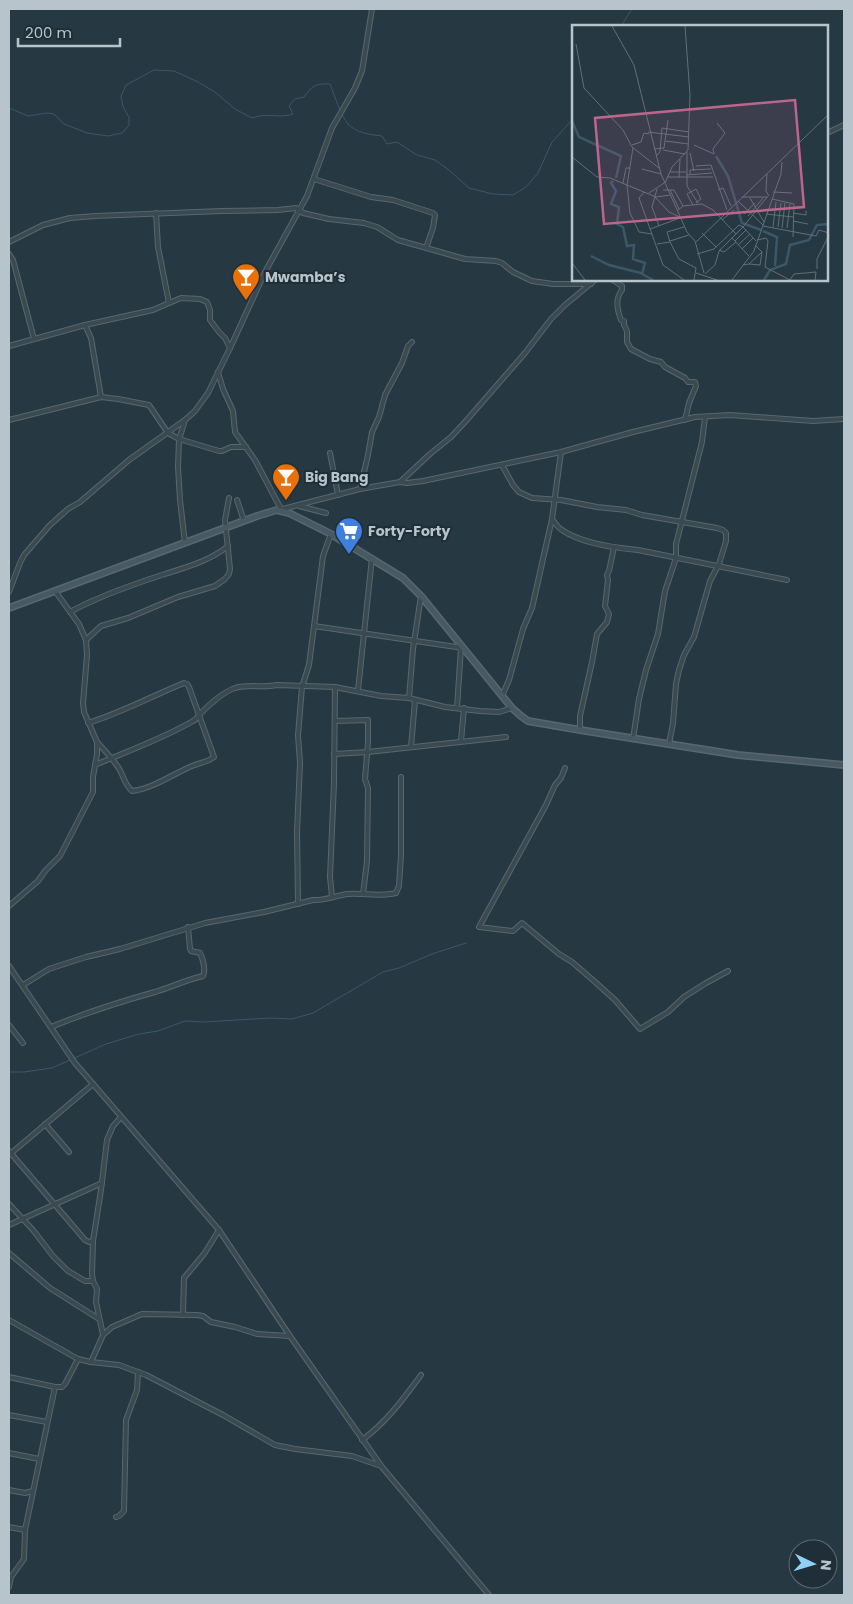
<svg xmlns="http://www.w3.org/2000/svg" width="853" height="1604" font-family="Poppins,sans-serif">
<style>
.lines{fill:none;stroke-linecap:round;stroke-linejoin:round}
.stream{stroke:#3a5868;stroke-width:1}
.street-casing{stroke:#59676f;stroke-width:6}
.secondary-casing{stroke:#59676f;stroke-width:8}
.street{stroke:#3b4951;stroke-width:4}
.secondary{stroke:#495964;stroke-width:5}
.labels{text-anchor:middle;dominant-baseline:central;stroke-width:4;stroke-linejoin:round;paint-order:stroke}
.poi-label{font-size:14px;font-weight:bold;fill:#b8c4cb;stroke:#1f2e37;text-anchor:start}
.inset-river{fill:none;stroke:#3a5868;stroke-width:2.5}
.inset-road{fill:none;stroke:#607079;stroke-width:1}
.view{fill:#be658d;fill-opacity:0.15;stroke:#be658d;stroke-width:2.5}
.inset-edge{fill:none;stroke:#b8c4cb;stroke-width:2.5}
</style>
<rect width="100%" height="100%" fill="#263842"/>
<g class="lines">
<!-- stream -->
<g class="stream">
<path d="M621 26 632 9"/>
<path d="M9 108 28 116 47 113 54 114 64 124 87 133 108 136 122 133 129 125V117L123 107 121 96 126 85 154 70 174 71 198 82 215 92 235 109 252 118C267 112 277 119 293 114L289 106 295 99 304 97C311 86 317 83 330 84 334 94 341 116 348 124 356 133 372 135 382 136L387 144 397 142 417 155 435 160 449 170 469 188 493 194 513 195 526 187 538 173 552 142 573 119"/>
<path d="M9 1072H24L52 1068 106 1044 139 1034 158 1031 185 1021 204 1022 270 1018 292 1019 313 1013 383 972 399 968 432 954 466 943"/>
</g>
<!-- street casing -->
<g class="street-casing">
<g id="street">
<path d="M827 133 844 125"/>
<path d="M314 179 371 197 393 200 433 213 435 215 433 228 426 248"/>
<path d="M156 213 158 247 169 303"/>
<path d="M9 242 43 225 70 218 95 216 222 211 278 210 296 208 303 213 329 219 364 223 377 227 398 240 465 259 496 261 502 263 513 272 532 281 553 284H591"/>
<path d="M9 254 13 260 34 339"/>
<path d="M613 280 622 286V290C615 299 617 309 621 320L624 321V325L627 331V342L631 349 650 359 661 362 665 367 685 378 688 382H695L696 386 689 403 685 420"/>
<path d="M85 325 91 338 101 397"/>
<path d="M9 346 85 325 153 310 169 303 181 298 200 299 207 302 210 310V320L219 332 225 338 230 348"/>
<path d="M218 372 223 389 233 411 235 432 255 460 281 509"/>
<path d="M9 420 101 397 118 399 149 405 168 433 179 439 219 451H222L231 447H246"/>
<path d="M561 452 552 519C555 523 558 528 562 530 582 544 616 548 638 550L787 580"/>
<path d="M330 453 338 495"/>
<path d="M502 465 513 485 519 492 532 498 561 500 597 507 626 510 642 515 717 528 723 530 726 533V541L719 564 710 581 694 637 684 655 679 670 676 684 673 723 669 744"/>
<path d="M400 482 430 454 451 437 465 422 525 353 551 319 565 305 595 280"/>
<path d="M360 489 368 455 372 432 379 417 385 395 402 363 408 346 412 342"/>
<path d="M237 500 244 521"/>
<path d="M299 506 326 513"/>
<path d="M279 510 360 489 400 482 407 483 423 481 561 452 633 432 695 417 730 415 813 421 844 419"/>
<path d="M185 543 180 500 178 467 179 439 182 430 185 420 195 411 208 393 231 346 265 272 307 196 332 128 355 88 362 71 372 9"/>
<path d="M9 592 20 563 24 555 50 525 68 509 80 502 129 460 185 420"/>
<path d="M70 612C99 596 131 585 162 575 186 567 208 562 228 546"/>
<path d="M314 626 463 648"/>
<path d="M86 640 101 626 128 618 178 597 215 586 225 579 229 574 230 569 225 520 229 498"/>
<path d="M358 690 372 558"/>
<path d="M502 696 509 680 523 629 532 608 552 519"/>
<path d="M409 698 413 649 421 596"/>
<path d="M457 708 461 647"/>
<path d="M335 721 368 720V742L365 779 368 788 367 861 363 894"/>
<path d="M88 723C121 713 152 696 184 683L187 684 189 687 214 757C208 762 199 763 192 766 173 774 152 789 132 791 125 785 124 778 120 770 114 760 105 751 97 742"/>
<path d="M580 730V716L592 662 597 634 607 622 609 614 605 606 608 580 607 575 609 571 614 547"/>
<path d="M633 739 639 699 646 670 658 634 665 591 676 558V544L702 442 705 417"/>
<path d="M461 741 464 708"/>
<path d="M411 747 415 700"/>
<path d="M334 754 368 752 506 737"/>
<path d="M95 765C128 751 162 739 193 721 197 719 198 716 201 713 210 704 223 692 235 688 249 684 263 688 277 685L335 687 381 696 409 698 445 707 480 711 499 712 512 708"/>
<path d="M565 768 561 778 555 785 546 805 479 927 513 931 522 923 559 954 572 962 594 981 615 1000 640 1029 668 1012 684 997 706 983 728 971"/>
<path d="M332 897 330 877 334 783 335 687"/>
<path d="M298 904 297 832 300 763 298 735 302 687 309 665 323 556 331 534"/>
<path d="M9 906 38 881 45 871 60 856 93 792V777L97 754V742L84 712 83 703 87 655 86 640 79 624 55 591"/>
<path d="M9 966 75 1063 219 1230 290 1336 382 1467 489 1595"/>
<path d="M23 985 49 969 86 957 120 949 205 923 264 912 313 900C325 901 337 895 348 894 364 893 381 897 396 893L399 886 401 855V777"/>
<path d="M9 1025 23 1043"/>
<path d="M51 1027C85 1013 119 1002 155 992 171 987 186 980 203 976 206 970 203 959 200 953L191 951 190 949 188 927"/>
<path d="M45 1124 69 1152"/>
<path d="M9 1151 85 1240 89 1242 93 1241"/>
<path d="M9 1155 93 1084"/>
<path d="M9 1204 33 1230 53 1256 68 1271 85 1281H93"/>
<path d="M9 1225 102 1183"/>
<path d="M9 1253 50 1288 99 1319"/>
<path d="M183 1315 184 1278 204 1254 219 1230"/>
<path d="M9 1320 78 1359 91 1362 119 1365 146 1375 223 1415 275 1445 295 1449 352 1456 381 1466"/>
<path d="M103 1335 112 1327 142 1314 197 1315 203 1316 211 1322 235 1327 257 1334 290 1336"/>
<path d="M91 1362 103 1335 96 1302 97 1289 93 1281 92 1274 93 1241 101 1190 107 1140 113 1126 121 1117"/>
<path d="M9 1377 55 1387"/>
<path d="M9 1415 47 1422"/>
<path d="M362 1440C386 1423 404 1398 421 1375"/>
<path d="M9 1453 39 1459"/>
<path d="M9 1490 25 1493 33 1491"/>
<path d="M116 1517 119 1516 124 1511 126 1420 137 1390 138 1372"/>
<path d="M9 1527 25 1530 55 1387H62L65 1384 78 1359"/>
<path d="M9 1587 11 1577 24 1559 25 1530"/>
</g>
</g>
<!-- secondary casing -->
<g class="secondary-casing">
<path id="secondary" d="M9 608 257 516 277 510 289 513 331 534 403 578 421 596 512 708 521 716 528 721 580 730 738 755 844 765"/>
</g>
<!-- street -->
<use href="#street" class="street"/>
<!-- secondary -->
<use href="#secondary" class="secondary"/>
</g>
<!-- icons -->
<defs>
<g id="bar-pin" transform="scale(1.4375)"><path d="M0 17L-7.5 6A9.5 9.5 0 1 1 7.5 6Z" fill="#e8710a" stroke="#1f2e37"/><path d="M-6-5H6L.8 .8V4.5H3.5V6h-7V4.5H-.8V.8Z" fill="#fff"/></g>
<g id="supermarket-pin" transform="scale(1.4375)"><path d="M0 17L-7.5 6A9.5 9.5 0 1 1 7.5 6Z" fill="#3f7fe0" stroke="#1f2e37"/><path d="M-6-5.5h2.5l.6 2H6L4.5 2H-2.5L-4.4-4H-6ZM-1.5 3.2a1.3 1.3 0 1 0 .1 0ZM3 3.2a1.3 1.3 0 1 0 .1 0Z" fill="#fff"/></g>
</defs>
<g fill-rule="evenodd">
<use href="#bar-pin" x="246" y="277"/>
<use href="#bar-pin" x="286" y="477"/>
<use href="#supermarket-pin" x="349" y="531"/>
</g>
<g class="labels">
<!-- poi labels -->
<g class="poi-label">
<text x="265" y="277">Mwamba’s</text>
<text x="305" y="477">Big Bang</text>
<text x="368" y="531">Forty-Forty</text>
</g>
</g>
<!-- overview -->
<g transform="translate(572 25)">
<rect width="256" height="256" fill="#263842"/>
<path class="inset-river" d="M0 96 7 112 49 131 44 153M144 131 156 151 170 198 189 205M41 156 39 158 44 166 39 179 47 182 45 199 51 202 55 221 62 220 61 234 73 238 70 249 81 255M191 206 205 212 203 241M19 231 37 240 69 248M192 255 198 245 214 239 218 220 237 215 245 200 257 199"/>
<path class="inset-road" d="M40 1 62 40 89 149 115 207 123 216 132 248M4 19 12 63 51 105 60 122 87 143M76 107 117 112M93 116 117 119M60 120 69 117 72 108 77 109M122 120 142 129 141 124 153 108 145 98M61 123 55 160 58 188 67 207 80 209M82 124 92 123 96 95M91 125 113 129M115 127V161L126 178M118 128 122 146M84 131 88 127 90 103 117 107M0 132 25 152 38 153 84 172 98 170M124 141 139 140 155 185M70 144 89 149M98 147H114M118 149V145L139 144M195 149 194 166 197 171M114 150 140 148M95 152H141M107 153 108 134M51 158 54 143H58M93 158 100 142 116 125 118 70 113 1M85 164 80 182 87 201M91 165H102L111 181M98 165 107 184M146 165 151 163 159 181M72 167 67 173 91 240 112 255M201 167 220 168M77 168 92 158M83 172 97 187 108 192M170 172H196M178 173 192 197M200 174 222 179 221 212M166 176 191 200M121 180 115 169 124 164 129 174 124 178M105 186 111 181 130 179 141 185 164 209M221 188 234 190V186M172 189 183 178M194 189 221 192M176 191 191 173M150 195 162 185M221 196 236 199M191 201 244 211 247 205 257 208M171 202 195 172M201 202 204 177M206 202 209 178M210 203 213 178M215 203 218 179M78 204 108 193M130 208 144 222M160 213 177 231M185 215 194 213 196 216 193 242 218 255M98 216 117 210M163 216 174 205M98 217 95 207 112 202M124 217 257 89M85 219 98 217 107 234 124 243 122 255M166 220 178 209M170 224 181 213M147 225 152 227 164 217M125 229 142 224 167 200 171 202M0 238 13 255M177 239 188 240 190 227M171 240 177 239 190 227 183 220M245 244V234L257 210M124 248 145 255M133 249 143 240 147 226 171 202 184 216M160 255 182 226 209 149 210 137M218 255 222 249 244 247 243 255"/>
<path class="view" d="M223 75 232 182 32 199 23 93Z"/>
<rect width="256" height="256" class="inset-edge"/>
</g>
<!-- border -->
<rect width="853" height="1604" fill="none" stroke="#b8c4cb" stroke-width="20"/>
<!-- north arrow -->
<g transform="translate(813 1564) rotate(95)"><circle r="24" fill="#1f2e37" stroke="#5c6a72"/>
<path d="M0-4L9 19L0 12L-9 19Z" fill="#90d0f8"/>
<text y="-8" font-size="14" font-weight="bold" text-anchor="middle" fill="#b8c4cb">N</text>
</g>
<!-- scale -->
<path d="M18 38v8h102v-8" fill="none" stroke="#b8c4cb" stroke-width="2.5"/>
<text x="25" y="38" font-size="15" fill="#b8c4cb" stroke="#1f2e37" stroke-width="4" paint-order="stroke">200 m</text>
</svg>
